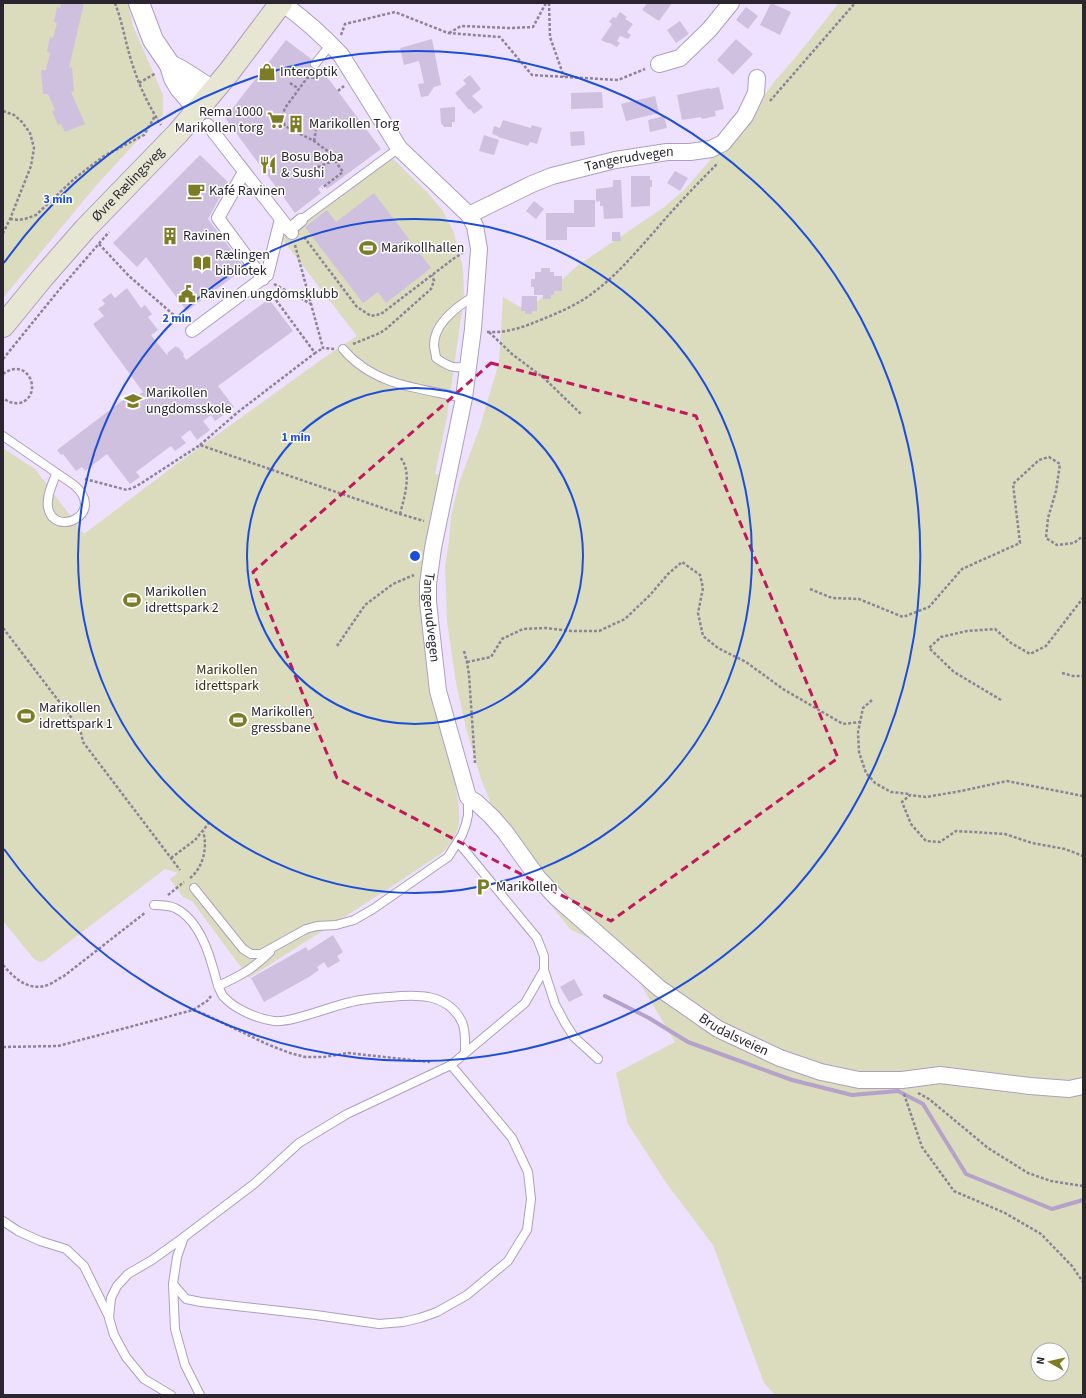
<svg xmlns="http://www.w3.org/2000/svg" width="1086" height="1398" font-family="'Source Sans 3',sans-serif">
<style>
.green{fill:#dadcbd;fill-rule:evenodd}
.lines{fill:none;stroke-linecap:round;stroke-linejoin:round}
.stream{stroke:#b5a1ca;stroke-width:4}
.building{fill:#cfc0df}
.service-casing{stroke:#ad9fbd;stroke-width:10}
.pedestrian-casing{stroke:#ad9fbd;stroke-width:14}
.minor-casing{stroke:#ad9fbd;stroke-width:18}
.tertiary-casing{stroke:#ad9fbd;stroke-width:22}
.secondary-casing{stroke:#ad9fbd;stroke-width:24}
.path{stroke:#8d8398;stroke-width:2.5;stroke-dasharray:3 2;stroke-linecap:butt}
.service{stroke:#fff;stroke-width:8}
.pedestrian{stroke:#fff;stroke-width:12}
.minor{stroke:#fff;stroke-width:16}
.tertiary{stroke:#fff;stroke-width:20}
.secondary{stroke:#e6e6d2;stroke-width:22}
.marked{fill:none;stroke:#c2185b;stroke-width:3;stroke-dasharray:8 5;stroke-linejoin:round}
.ring{fill:none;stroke:#1d4ed8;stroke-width:2}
.labels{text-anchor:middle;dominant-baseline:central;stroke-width:3;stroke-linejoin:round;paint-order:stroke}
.poi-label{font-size:14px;fill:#2b2530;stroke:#fff;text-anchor:start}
.street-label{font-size:14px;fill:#2b2530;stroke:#fff}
.park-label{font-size:14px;fill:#33330f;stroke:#fff}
.centre{fill:#1d4ed8;stroke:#fff;stroke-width:2}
.ring-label{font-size:12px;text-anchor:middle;font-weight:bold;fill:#1d4ed8;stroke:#fff;stroke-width:3;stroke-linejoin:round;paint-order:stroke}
</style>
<rect width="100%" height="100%" fill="#eee0ff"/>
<!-- green -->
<g class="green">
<path d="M3 3H128L133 26 163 95V115L146 131 94 188 3 298Z"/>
<path d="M839 3H1083V1395H775L764 1383 713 1245 667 1184 628 1124 616 1073 675 1042 622 953 571 930 523 871 509 840 496 816 481 779 466 728 456 683 447 621 445 566 449 541 451 516 459 483 480 427 499 362 503 297 527 311 577 266 663 208 685 189 755 109 774 82 795 58ZM1038 1350H1062V1374H1038Z"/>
<path d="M386 152 427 192 443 211 454 233 463 268 464 296 447 417 435 474 442 475 421 601C422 643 430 686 440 727 447 754 461 795 459 822 458 834 450 845 442 853L391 887 249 978 192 901 183 897 170 879 178 873 165 869 44 961 40 962 34 959 3 921V448L35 469 84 534 178 463 325 357 357 336 279 235Z"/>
</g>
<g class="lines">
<!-- stream -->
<path class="stream" d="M605 996 649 1018 688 1042 792 1080 852 1095 898 1091 923 1104 966 1174 1052 1209 1083 1200"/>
</g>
<!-- building -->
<g class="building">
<path d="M61 3H84L69 68 72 67 74 91 71 92 85 124 65 132 61 124 58 125 52 111 55 110 48 94H43L41 70H46L50 53 47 52 50 37 53 38 57 23 54 22 57 7 60 8Z"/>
<path d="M647 3H672L659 21 642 10Z"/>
<path d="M771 3 791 12 780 35 760 25Z"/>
<path d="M746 7 758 16 748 29 736 20Z"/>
<path d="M620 12 627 17 625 19 633 24 627 32 631 35 628 39 620 36 617 41 620 43 617 47 610 43H607L601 40 612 24 609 22 613 17 616 18Z"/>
<path d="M680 21 689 34 676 43 667 30Z"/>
<path d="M432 39 441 85 434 87 428 96 421 97 418 84 424 83 419 61 404 65 400 48Z"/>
<path d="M736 39 753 54 733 75 717 60Z"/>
<path d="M286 40 310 58 331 82 381 149 327 189 324 184 321 186 318 189 321 193 295 213 225 118Z"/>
<path d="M470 75 481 89 472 96 483 107 474 114 470 109 469 110 455 93 466 84 463 80Z"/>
<path d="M719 87 724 109 715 111 716 116 702 119 701 117 682 120 677 95 710 88V89Z"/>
<path d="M602 92 603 108 571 109V93Z"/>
<path d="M655 96 659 113 626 121 621 104Z"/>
<path d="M455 107V122H452V127H444L441 123 440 108Z"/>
<path d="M664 116 667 128 650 132 648 120Z"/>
<path d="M503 120 531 128 532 125 542 128 537 144 530 142 528 146 498 137V136L492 134 494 126 500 128Z"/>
<path d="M584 131 585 145 571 146 570 132Z"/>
<path d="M484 135 499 140 494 155 479 151Z"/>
<path d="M200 155 228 182 208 219 245 268 187 311 146 257 137 267 113 243Z"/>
<path d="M675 171 688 178 680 191 667 183Z"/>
<path d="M631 176H650V180H652V187H650V206L631 207Z"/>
<path d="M613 180H621L623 218 604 219 603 206H600V201L596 202V189L613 187Z"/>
<path d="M374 193 431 268 386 303 378 292 363 303 305 227 327 210 336 222Z"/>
<path d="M574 200H595V227H567V240H546V213H574Z"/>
<path d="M534 201 544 209 536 219 526 211Z"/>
<path d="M612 232H620L621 241H612Z"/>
<path d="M541 268H550V272H554V276H562V291H554V295H551V299H543V295H534V287H531V279H535V272H541Z"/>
<path d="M127 288 141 308 145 305 152 314 148 317 158 330 151 335 167 355 168 354 167 353 176 346 177 348 178 347 184 354 183 356 186 360 269 299 293 331 218 386 234 407 215 421 211 415 203 421 210 430 197 440 190 430 181 437 186 443 175 451 171 446 136 472 140 477 130 484 107 454 85 471 82 467 76 471 63 454 61 455 57 450 131 394 135 398 143 392 93 324 104 316 98 309 105 304 102 300 111 293 115 298Z"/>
<path d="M522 296H537V311H532V314H525V311H521Z"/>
<path d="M333 935 343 952 337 956 340 961 328 968 324 962 317 967 319 970 309 977 264 1002 251 978 306 947 308 951Z"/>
<path d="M574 979 583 995 569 1002 560 987Z"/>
</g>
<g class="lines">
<!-- service casing -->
<g class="service-casing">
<g id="service">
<path d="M315 64 331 44"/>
<path d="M301 220 399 148"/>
<path d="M343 349C374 386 419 388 464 398"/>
<path d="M469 366C454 369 449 367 436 358 436 354 434 349 434 345 434 323 459 305 476 295"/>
<path d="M3 436 74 485C108 514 53 539 48 507 46 496 53 483 56 474"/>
<path d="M458 842 537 938 544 956V970L555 1004 565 1023 574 1037 598 1059"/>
<path d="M194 888 243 949 251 954H261L306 929 317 926 336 925 354 920 373 909 448 857 462 835 466 824 468 815V797"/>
<path d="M154 905C161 905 168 905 175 908 196 918 207 946 213 968 216 977 217 987 223 996 234 1009 258 1019 274 1021 292 1023 331 1006 351 1002 363 999 377 998 390 997 416 994 448 993 462 1022 466 1031 465 1042 465 1052"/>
<path d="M218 986C240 976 253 969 270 952"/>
<path d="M3 1221 18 1231 40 1241 66 1249 84 1266 109 1317"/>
<path d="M184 1237 177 1257 173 1284 175 1329 185 1365 200 1395"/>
<path d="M173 1284 186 1299 201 1302 316 1315 379 1324 403 1322 420 1318 437 1312 467 1295 508 1261 527 1230 531 1199 528 1172 512 1138 451 1065"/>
<path d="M171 1395 144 1379 126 1357 114 1335 109 1318 111 1298 117 1286 128 1274 152 1260 184 1237 254 1184 299 1143 347 1114 451 1065 525 1003 544 970"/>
</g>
</g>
<!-- pedestrian casing -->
<g class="pedestrian-casing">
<g id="pedestrian">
<path d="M208 125 292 233"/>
<path d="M244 172 218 218 263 279"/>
<path d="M289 230 301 220"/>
<path d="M192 331 267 275 281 219"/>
</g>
</g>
<!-- minor casing -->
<g class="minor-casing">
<g id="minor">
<path id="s1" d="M282 3C303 18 323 36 341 55L399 148 469 215 475 226 479 249 473 329 464 398 433 548 428 584V602L438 691 468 797 477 803 492 817 505 832 538 878 557 898 659 988 718 1029 780 1058 821 1072 859 1080H902L940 1075 1030 1086 1069 1089 1083 1086"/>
<path d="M659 64 680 58 709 30 731 3"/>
<path id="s2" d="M469 215 532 184 552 176 615 160 667 152H690L711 149 723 143 745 116 756 93 757 78"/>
</g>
</g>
<!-- tertiary casing -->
<g class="tertiary-casing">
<g id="tertiary">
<path d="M139 3 153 40 170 65 174 78 180 88 198 109"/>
<path d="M170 65 180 70 213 91"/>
</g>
</g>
<!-- secondary casing -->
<g class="secondary-casing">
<g id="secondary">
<path id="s3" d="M3 326 43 277 85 229 178 133 229 72 281 3"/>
</g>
</g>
<!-- path -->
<g class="path">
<path d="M115 3C123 24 126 46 133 66 140 88 149 106 161 125"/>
<path d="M549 3 550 37 564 77"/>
<path d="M449 33 461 26 510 28 533 27 546 3"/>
<path d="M341 35 345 24 395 12 448 33 500 37 532 75 618 80 645 69"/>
<path d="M319 77 307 78 285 108 282 117 285 126 314 141 329 152 343 172 322 188"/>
<path d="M139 83 156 73"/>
<path d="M290 83 299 89"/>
<path d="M338 91 344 86"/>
<path d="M770 101 855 3"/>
<path d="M3 111 14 115 22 122 30 133 34 148 31 166 10 219 3 233"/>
<path d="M314 141 316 130"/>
<path d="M304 173 335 160"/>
<path d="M10 219 19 220 25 219 36 215 74 179 92 165 104 156 144 135 155 116"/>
<path d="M304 237 357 307 371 316 381 314 453 259 464 252"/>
<path d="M99 244 129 276 183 323"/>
<path d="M295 245 323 348 334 349"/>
<path d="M274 284 311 304"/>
<path d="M273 296 315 353 323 348"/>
<path d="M487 332C509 333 523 327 543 319 560 312 579 304 594 292 617 275 635 253 654 232 674 208 696 185 718 163"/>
<path d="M489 332 512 354 545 379 582 415"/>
<path d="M353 344 380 333 386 329 431 289 434 281 432 275"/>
<path d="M3 359 59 290 109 232"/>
<path d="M3 374C29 355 44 396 20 403 14 404 8 402 3 398"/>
<path d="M200 445 238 412 315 353"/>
<path d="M85 479 127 490 137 486 200 445 400 514 424 521"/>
<path d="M400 514C404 498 413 472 400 457"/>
<path d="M810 589 832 598 859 599 903 617 929 607 962 569 1020 543 1013 484 1039 460 1049 457 1060 464 1056 491 1048 518 1046 538 1057 545 1074 543 1083 536"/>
<path d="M3 628 80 729 83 742 180 870"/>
<path d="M337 646 365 605 393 584 414 575"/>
<path d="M464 651 467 662 469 675 475 763"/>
<path d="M467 662 491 657 502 639 523 629 545 628 572 631H599L625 619 650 595 668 574 682 562 700 575 703 588 698 613 703 636 718 648 746 662 783 689 843 724 860 722"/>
<path d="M1062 673 1073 676H1083"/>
<path d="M872 700 863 708 858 732 859 752 866 773 875 783 891 792 909 794"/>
<path d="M1001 700 954 672 929 648 941 637 967 631 995 629 1011 643 1030 654 1046 646 1083 598"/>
<path d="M1083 796 1007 781 961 791 926 797 910 795 902 802 911 824 926 841 940 842 956 831 1005 834 1032 843 1065 849 1083 856"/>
<path d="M171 858 195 840 209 823"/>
<path d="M190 878C203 868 208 847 203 831"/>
<path d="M168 895 184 882"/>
<path d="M3 965C15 979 30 993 50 984 55 982 59 978 64 976L146 912"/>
<path d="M193 1010 204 1014 269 1045 290 1053 305 1057H324L348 1053 430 1062"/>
<path d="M3 1047 58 1046 193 1010 207 1001 211 996"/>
<path d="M918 1093 929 1099 988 1148 1028 1173 1051 1181 1083 1186"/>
<path d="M904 1094 922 1147 954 1191 1005 1213 1041 1234 1072 1266 1083 1282"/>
</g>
<!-- service -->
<use href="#service" class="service"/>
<!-- pedestrian -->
<use href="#pedestrian" class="pedestrian"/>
<!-- minor -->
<use href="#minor" class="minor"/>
<!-- tertiary -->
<use href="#tertiary" class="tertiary"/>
<!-- secondary -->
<use href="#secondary" class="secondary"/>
</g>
<!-- marked area -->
<path class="marked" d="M491 363 696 416 838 758 611 921 337 778 253 572Z"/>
<!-- distance rings -->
<g class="ring">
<circle cx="415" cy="556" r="168"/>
<circle cx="415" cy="556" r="337"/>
<path d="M4 263A505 505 0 1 1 4 849"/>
</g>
<!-- icons -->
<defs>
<g id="shop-bare" transform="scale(1.38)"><path d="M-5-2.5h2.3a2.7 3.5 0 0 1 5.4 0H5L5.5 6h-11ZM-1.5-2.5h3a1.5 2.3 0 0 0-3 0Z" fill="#7c7c24" stroke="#fff" stroke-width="2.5" paint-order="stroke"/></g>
<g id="supermarket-bare" transform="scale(1.38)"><path d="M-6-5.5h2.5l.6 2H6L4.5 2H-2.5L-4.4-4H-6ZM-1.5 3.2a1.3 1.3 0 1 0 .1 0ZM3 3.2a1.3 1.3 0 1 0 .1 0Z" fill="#7c7c24" stroke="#fff" stroke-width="2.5" paint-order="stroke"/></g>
<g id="building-bare" transform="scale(1.38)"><path d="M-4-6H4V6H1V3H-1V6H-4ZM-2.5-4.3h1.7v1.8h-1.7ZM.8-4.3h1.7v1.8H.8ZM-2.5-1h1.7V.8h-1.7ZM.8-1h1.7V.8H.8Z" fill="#7c7c24" stroke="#fff" stroke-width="2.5" paint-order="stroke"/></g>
<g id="restaurant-bare" transform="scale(1.38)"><path d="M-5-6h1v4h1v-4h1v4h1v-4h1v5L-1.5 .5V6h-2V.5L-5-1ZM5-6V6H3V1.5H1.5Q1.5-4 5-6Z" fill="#7c7c24" stroke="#fff" stroke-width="2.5" paint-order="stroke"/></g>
<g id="cafe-bare" transform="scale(1.38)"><path d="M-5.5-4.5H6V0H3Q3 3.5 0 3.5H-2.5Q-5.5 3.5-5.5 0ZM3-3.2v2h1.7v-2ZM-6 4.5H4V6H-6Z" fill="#7c7c24" stroke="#fff" stroke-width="2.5" paint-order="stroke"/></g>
<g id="stadium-bare" transform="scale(1.38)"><path d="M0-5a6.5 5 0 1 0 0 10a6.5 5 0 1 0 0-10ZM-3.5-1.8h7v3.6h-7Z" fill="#7c7c24" stroke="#fff" stroke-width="2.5" paint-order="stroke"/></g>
<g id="library-bare" transform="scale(1.38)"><path d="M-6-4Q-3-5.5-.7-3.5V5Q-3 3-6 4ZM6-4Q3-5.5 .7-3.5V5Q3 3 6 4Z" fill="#7c7c24" stroke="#fff" stroke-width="2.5" paint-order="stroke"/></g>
<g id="civic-bare" transform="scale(1.38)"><path d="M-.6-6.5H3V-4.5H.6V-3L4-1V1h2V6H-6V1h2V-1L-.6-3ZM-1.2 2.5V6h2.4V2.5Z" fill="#7c7c24" stroke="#fff" stroke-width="2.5" paint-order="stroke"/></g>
<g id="school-bare" transform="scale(1.38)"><path d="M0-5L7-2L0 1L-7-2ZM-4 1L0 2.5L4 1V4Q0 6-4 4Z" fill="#7c7c24" stroke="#fff" stroke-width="2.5" paint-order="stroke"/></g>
<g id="parking-bare" transform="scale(1.38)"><path d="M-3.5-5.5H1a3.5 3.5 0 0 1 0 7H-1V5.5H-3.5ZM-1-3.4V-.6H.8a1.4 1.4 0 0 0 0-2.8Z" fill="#7c7c24" stroke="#fff" stroke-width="2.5" paint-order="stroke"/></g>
</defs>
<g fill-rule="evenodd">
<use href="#shop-bare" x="267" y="72"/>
<use href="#supermarket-bare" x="276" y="120"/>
<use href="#building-bare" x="296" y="124"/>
<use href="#restaurant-bare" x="268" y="165"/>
<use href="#cafe-bare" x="196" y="191"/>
<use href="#building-bare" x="170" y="236"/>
<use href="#stadium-bare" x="368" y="248"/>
<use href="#library-bare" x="202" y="263"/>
<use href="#civic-bare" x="187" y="294"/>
<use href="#school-bare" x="133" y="401"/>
<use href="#stadium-bare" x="132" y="600"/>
<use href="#stadium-bare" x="26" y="716"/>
<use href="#stadium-bare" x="238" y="720"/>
<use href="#parking-bare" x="483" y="887"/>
</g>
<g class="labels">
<!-- poi labels -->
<g class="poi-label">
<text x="280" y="72">Interoptik</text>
<text x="263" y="112" text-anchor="end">Rema 1000<tspan x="263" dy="16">Marikollen torg</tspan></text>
<text x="309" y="124">Marikollen Torg</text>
<text x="281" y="157">Bosu Boba<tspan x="281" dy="16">&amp; Sushi</tspan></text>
<text x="209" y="191">Kafé Ravinen</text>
<text x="183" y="236">Ravinen</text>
<text x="381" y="248">Marikollhallen</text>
<text x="215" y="255">Rælingen<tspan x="215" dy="16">bibliotek</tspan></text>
<text x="200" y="294">Ravinen ungdomsklubb</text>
<text x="146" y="393">Marikollen<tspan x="146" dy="16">ungdomsskole</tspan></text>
<text x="145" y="592">Marikollen<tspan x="145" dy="16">idrettspark 2</tspan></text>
<text x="39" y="708">Marikollen<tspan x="39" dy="16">idrettspark 1</tspan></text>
<text x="251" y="712">Marikollen<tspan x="251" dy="16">gressbane</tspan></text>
<text x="496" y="887">Marikollen</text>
</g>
<!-- street labels -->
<g class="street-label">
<text stroke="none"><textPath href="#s2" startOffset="171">Tangerudvegen</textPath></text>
<text stroke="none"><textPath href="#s3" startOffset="189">Øvre Rælingsveg</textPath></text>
<text stroke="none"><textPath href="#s1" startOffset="694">Tangerudvegen</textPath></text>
<text stroke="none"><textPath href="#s1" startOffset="1238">Brudalsveien</textPath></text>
</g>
<!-- park labels -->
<g class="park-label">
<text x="227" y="670">Marikollen<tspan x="227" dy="16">idrettspark</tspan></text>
</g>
</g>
<circle cx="415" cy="556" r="6" class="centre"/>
<g class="ring-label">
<text x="58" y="203">3 min</text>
<text x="177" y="322">2 min</text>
<text x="296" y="441">1 min</text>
</g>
<!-- border -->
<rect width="1086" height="1398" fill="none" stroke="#2b2530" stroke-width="8"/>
<!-- north arrow -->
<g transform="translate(1050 1362) rotate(278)"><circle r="19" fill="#ffffff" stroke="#aaa8ac"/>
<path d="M0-3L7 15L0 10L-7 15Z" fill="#7c7c24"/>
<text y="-6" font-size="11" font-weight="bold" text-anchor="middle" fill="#2b2530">N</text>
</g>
</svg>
